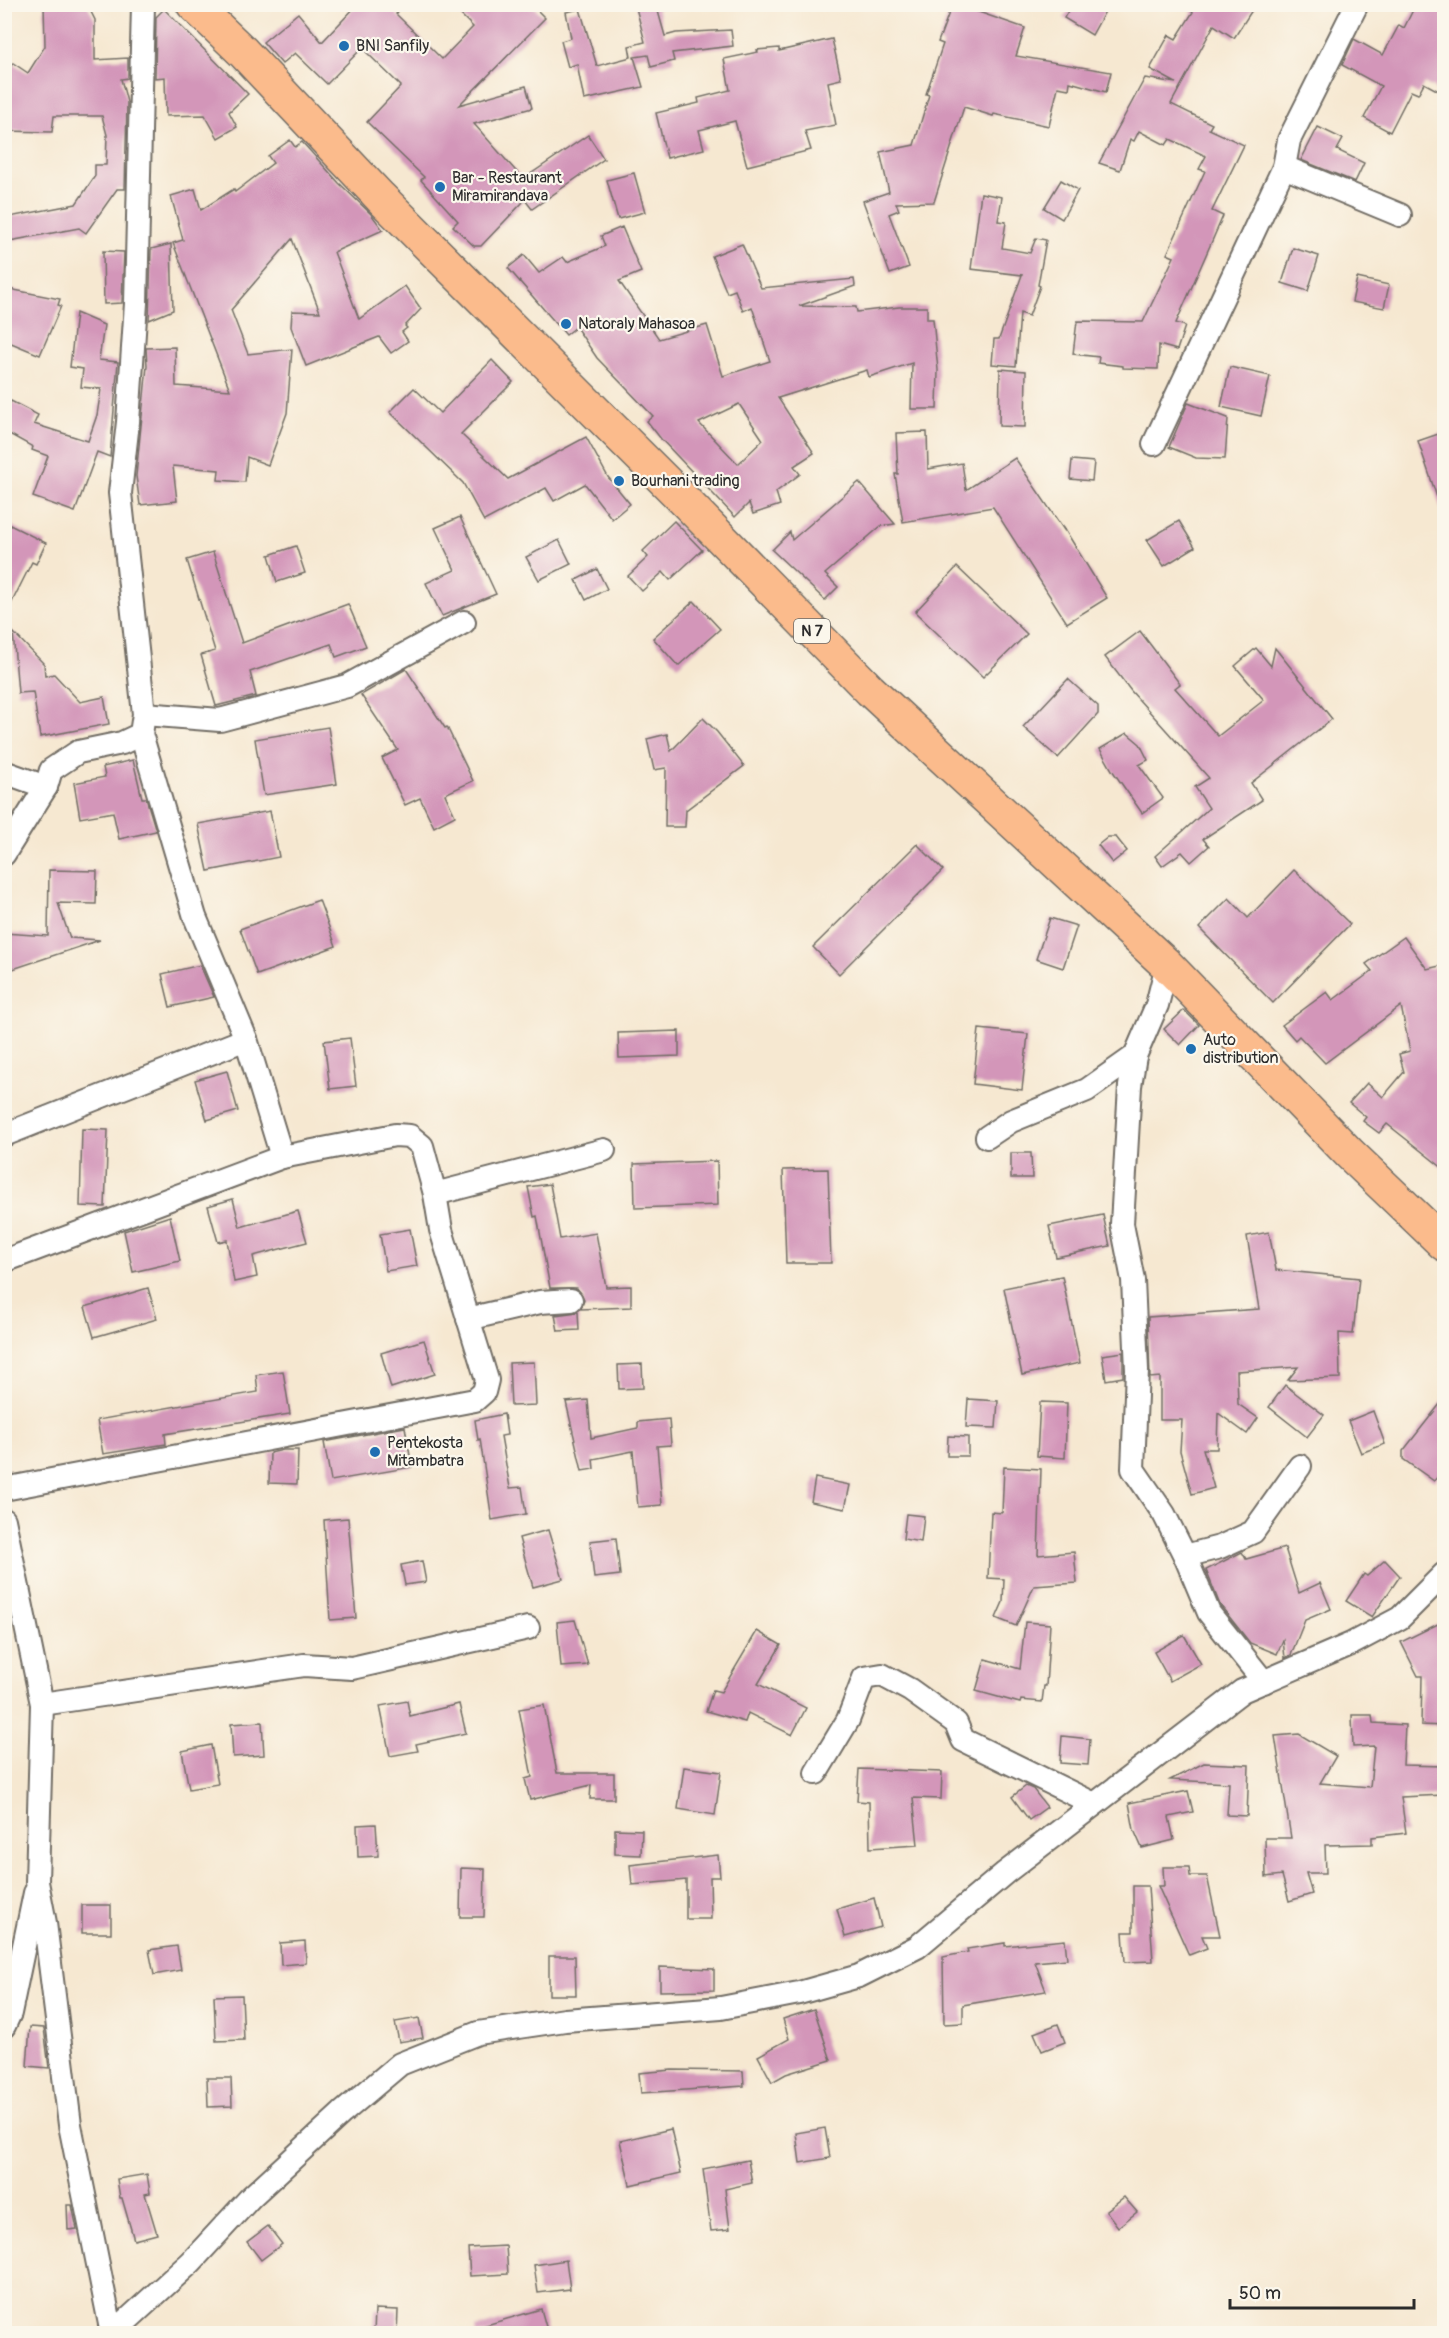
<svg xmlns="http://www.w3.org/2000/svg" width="1449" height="2338" font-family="Pangolin,sans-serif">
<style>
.building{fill:#d396b9;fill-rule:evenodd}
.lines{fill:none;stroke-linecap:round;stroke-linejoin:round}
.street-casing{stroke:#726d65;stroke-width:26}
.primary-casing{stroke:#726d65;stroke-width:36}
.street{stroke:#fff;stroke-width:22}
.primary{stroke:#fbbb8c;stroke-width:33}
.poi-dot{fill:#1f6fb2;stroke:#fbf7ec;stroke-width:2}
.labels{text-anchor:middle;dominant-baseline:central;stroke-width:4.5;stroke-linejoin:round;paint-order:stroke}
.shield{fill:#fbf7ec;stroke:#696865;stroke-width:1.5}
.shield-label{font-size:15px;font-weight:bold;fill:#2b2b2b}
.poi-label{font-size:16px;fill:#2b2b2b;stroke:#fbf7ec;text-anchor:start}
</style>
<rect width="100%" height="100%" fill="#fbf7ec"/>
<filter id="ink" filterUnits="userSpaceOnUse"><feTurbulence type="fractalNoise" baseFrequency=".0167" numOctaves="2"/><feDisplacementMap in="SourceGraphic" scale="12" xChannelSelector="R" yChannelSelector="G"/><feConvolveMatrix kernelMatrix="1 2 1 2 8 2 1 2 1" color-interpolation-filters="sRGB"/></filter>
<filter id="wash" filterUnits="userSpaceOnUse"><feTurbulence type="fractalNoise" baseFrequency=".008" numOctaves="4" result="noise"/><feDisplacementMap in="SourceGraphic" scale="24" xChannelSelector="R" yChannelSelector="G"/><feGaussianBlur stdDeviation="1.35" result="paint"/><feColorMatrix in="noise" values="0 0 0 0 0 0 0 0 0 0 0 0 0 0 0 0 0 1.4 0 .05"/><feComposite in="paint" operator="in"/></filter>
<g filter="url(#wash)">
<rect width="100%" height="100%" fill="#f6e8d1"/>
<g id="blocks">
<!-- building -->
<g class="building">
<path d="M44 4H87L95 20V60L128 58V78L121 79 127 102 125 189H117L86 233 79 228 4 242V218L76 204 95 176V165H106L107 135 102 116H54L52 132 4 131V75L13 63 28 73 45 46Z"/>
<path d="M358 4H405L396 14 442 59 473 27 450 4H531L545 18 459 105 526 86 532 108 474 124 523 179 588 135 604 159 532 209 525 200 481 246H474L453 226 458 221 421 180 424 177 367 122 401 86 362 48 327 84 295 53 282 64 263 42 298 13 322 42Z"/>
<path d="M635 4H656L665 36 676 33 731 30 733 46 672 53 674 61 651 67 648 55 634 57 643 87 584 100 577 64 568 67 561 41 571 38 566 12 580 9 597 66 631 57 629 46 645 42Z"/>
<path d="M1072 4H1109L1092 35 1064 18Z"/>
<path d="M1181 4H1256L1234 38 1214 25 1171 104 1212 124 1209 129 1244 145 1212 211 1223 216 1176 323 1185 326 1177 350 1159 345 1158 369 1123 368V366L1098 363 1099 357 1073 354 1077 321 1143 322 1174 257 1167 254 1205 171 1199 169 1206 156 1170 139 1166 145 1139 131 1134 141 1130 139 1120 170 1099 163 1145 78 1176 83 1150 69 1169 35 1176 39 1193 12Z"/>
<path d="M1416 4H1444V94L1424 83 1418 94 1411 91 1390 132 1364 118 1381 86 1342 65 1354 39 1383 55 1399 25 1404 28Z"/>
<path d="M967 8 1025 28 1016 56 1111 72 1106 92 1070 82 1069 89 1058 87 1049 126 994 114 993 116 964 107 934 202 896 203 899 210 889 214 909 267 890 274 863 201 889 192 880 152 914 145 929 95 926 94 943 44 938 42 950 10Z"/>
<path d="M164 9 248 94 229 112 237 127 218 138 205 115 166 116 165 77 155 78 156 17Z"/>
<path d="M832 39 841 79 828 82 836 125 805 131 811 150 747 166 735 121 699 130 704 149 667 158 656 113 699 103 698 98 730 90 724 59 758 52 757 50 779 48V51Z"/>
<path d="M1318 127 1343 139 1337 150 1364 163 1355 182 1301 160Z"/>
<path d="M290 140 295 147 302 142 339 183 371 214 383 230 334 252 359 319 405 286 421 309 405 326 407 328 402 332 408 341 391 353 379 337 306 366 291 327 292 311 320 312 292 239 231 310 248 354 292 349 287 413 268 465 247 457 245 482 218 480 219 470 173 466 177 501 140 505 136 476 147 366 146 348 175 347 176 386 230 390 173 243 183 240 171 196 195 189 201 210 234 189 235 192 273 163 268 156Z"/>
<path d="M634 173 645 212 618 219 607 180Z"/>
<path d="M1061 180 1078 190 1062 219 1044 208Z"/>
<path d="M981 193 1002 197 998 221 1006 222 1002 248 1030 253 1036 238 1046 240 1038 285 1040 286 1029 316 1020 313 1016 366 992 364 994 339H999L1022 275 971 269Z"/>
<path d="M622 227 641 272 619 281 659 339 707 325 723 376 770 361 752 307 743 311 735 290 727 293 712 256 742 244 761 288 854 279 855 286 799 306 856 307 857 312 899 307H927V319H933L938 370 937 409H911L912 363 869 377 867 370 778 398 814 453 794 466 800 474 776 492 780 505 753 514 749 503 735 517 661 439 647 421 653 416 597 358 576 327 566 335 508 268 524 255 539 273 563 257 567 262 605 246 601 236ZM739 404 763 440 738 464 699 423Z"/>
<path d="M171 244 173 310 149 320 151 249Z"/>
<path d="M1293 248 1319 256 1308 291 1282 283Z"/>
<path d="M103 251 124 252 122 303 104 304Z"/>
<path d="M1357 278 1389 285 1384 308 1352 302Z"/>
<path d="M4 288 60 299 58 305 61 306 40 355 4 340Z"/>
<path d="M76 313 104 325 99 360 118 362 110 457 97 452 75 512 33 497 48 456 32 450 33 447 4 431V412L11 401 38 415 34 424 88 441 97 415 101 389 81 387 83 369 70 367Z"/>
<path d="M492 360 513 382 461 434 508 479 586 437 608 477 630 504 612 519 585 484 554 501 546 488 484 521 463 483 390 412 414 388 440 413Z"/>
<path d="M1230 367 1270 376 1261 416 1221 407Z"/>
<path d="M1000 369 1026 371 1025 427 999 426Z"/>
<path d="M1188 403 1228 418 1225 459 1196 458 1169 447Z"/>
<path d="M927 432 928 469 962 463 966 490 1015 458 1064 530V528L1107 598 1067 623 993 507 903 522 895 474H898L896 433Z"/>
<path d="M1444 432V508L1441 509 1418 441Z"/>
<path d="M1072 460 1094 462 1092 481 1070 479Z"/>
<path d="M859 482 895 524 881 526 825 574 838 587 825 600 772 550 790 532 792 540Z"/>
<path d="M460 517 496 594 442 616 426 583 455 570 435 528Z"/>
<path d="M674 521 702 550 670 580 663 572 642 591 628 576 648 557 643 551Z"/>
<path d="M1179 521 1195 547 1164 566 1147 540Z"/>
<path d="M4 522 46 543 36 564 32 562 4 618Z"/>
<path d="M559 540 571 564 539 580 526 557Z"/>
<path d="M296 546 305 573 277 582 269 555Z"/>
<path d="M213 552 242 643 348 604 366 646 336 657 331 644 250 672 256 696 216 706 201 655 215 651 187 560Z"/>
<path d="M957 567 1027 634 983 677 915 612Z"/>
<path d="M597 569 607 589 586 600 576 580Z"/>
<path d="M694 601 720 629 678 666 653 638Z"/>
<path d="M1140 631 1180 684 1175 688 1218 736 1264 700 1235 666 1256 648 1271 666 1275 648 1332 719 1251 783 1262 800 1203 839 1209 846 1191 862 1182 852 1162 866 1155 856 1209 808 1195 787 1209 778 1131 691 1105 657Z"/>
<path d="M13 632 44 664 45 676 54 674 80 702 104 697 109 724 40 737 33 692 18 693Z"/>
<path d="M406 669 445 728 447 727 473 781 445 794 455 816 434 827 420 798 405 805 382 758 398 750 361 695Z"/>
<path d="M1068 679 1098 706V714L1058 758 1023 727Z"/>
<path d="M703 718 717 732 744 766 686 810 685 827H665L666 768 654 770 647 739 667 734 671 751Z"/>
<path d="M328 727 337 784 264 795 255 739Z"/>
<path d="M1127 733 1140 744 1148 760 1139 765 1163 798 1142 813 1112 770 1100 749Z"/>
<path d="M133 760 142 798H146L156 831 119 839 113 812 80 818 74 783 105 777 103 767Z"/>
<path d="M270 811 279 857 208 871 198 824Z"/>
<path d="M1108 837H1116L1127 851 1112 863 1098 845Z"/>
<path d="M917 844 943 870 839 974 813 947Z"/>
<path d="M49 870 97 871 96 904 58 903 70 938 100 940 4 972V933L48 936Z"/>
<path d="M1294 870 1350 924 1273 1003 1199 928 1229 898 1248 918Z"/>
<path d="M319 900 336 946 257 975 240 929Z"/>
<path d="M1050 918 1077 926 1063 968 1036 959Z"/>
<path d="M1404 937 1427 969 1444 965V1169L1387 1124 1379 1133 1363 1121 1366 1117 1349 1103 1367 1083 1383 1097 1404 1072 1399 1054 1410 1051 1401 1006 1325 1063 1299 1036 1295 1040 1282 1025 1327 992 1333 1000 1372 971 1366 964Z"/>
<path d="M200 965 214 997 170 1007 162 974Z"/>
<path d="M1184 1010 1199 1025 1180 1045 1164 1029Z"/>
<path d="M979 1029 1028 1034 1022 1090 973 1084Z"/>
<path d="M679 1031V1056L619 1058 618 1033Z"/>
<path d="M350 1038 356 1086 330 1089 324 1041Z"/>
<path d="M227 1071 238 1111 207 1120 195 1080Z"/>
<path d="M82 1129 108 1130 105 1207 80 1206Z"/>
<path d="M1011 1153H1031L1032 1178H1011Z"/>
<path d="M717 1161 718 1205 635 1208 634 1164Z"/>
<path d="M828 1169 831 1263H786L783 1170Z"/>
<path d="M550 1184 560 1239 596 1233 606 1287 631 1286V1307L581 1309 584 1299 577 1288H550L537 1216 534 1217 528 1187Z"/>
<path d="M233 1199 240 1227 298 1211 307 1242 253 1256 257 1277 234 1282 227 1240 218 1242 208 1206Z"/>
<path d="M1103 1215 1110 1246 1056 1257 1049 1226Z"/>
<path d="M170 1216 180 1261 133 1272 124 1231Z"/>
<path d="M410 1229 417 1266 386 1271 380 1234Z"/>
<path d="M1269 1232 1276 1270 1359 1278 1353 1334 1339 1333 1340 1378 1288 1380 1298 1367 1237 1371 1238 1404 1258 1418 1247 1434 1218 1413 1217 1449H1203L1214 1488 1192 1494 1180 1451 1182 1420H1160V1377L1150 1378 1148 1317 1259 1309 1247 1236Z"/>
<path d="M1062 1276 1080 1363 1022 1375 1004 1288Z"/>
<path d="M148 1288 157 1319 94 1337 85 1307Z"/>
<path d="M578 1312 579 1330 558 1331 555 1315Z"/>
<path d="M424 1340 435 1374 391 1388 381 1353Z"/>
<path d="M1123 1352V1377L1106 1380 1102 1355Z"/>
<path d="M534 1362 536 1405 511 1406 509 1363Z"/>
<path d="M642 1364 643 1388 619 1389 618 1365Z"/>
<path d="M283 1371 290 1414 165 1434 166 1444 103 1454 97 1420 258 1392 256 1375Z"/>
<path d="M1285 1385 1324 1415 1307 1437 1269 1407Z"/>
<path d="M968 1399 998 1401 996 1428 966 1427Z"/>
<path d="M1444 1399V1469L1434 1481 1403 1459V1451Z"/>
<path d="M588 1400 591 1438 638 1428V1422L669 1419 671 1445 657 1446 662 1505 638 1507 633 1451 593 1459 594 1469 582 1471 566 1402Z"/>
<path d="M1040 1402 1067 1403 1065 1458 1037 1456Z"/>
<path d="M1373 1411 1385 1444 1361 1453 1348 1421Z"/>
<path d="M504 1414 507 1435 501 1436 510 1488 522 1487 526 1514 492 1520 480 1439 478 1440 475 1420Z"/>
<path d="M405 1427 412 1467 331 1481 324 1442Z"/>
<path d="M948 1436 968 1437V1456H947Z"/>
<path d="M283 1450H298L297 1484 269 1483 270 1453Z"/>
<path d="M1004 1467 1041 1469 1038 1555 1074 1552 1077 1583 1034 1586 1016 1626 996 1618 1003 1602 1004 1579 988 1578 991 1512 1002 1513Z"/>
<path d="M815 1478 850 1485 845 1509 811 1502Z"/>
<path d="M906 1514 924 1516 921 1542 903 1539Z"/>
<path d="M348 1518 356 1618 330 1620 324 1520Z"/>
<path d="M548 1530 563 1579 533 1587 519 1538Z"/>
<path d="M616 1538 620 1575 594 1578 590 1541Z"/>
<path d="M1285 1548 1299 1593 1320 1583 1331 1609 1305 1620 1291 1655 1285 1658 1283 1640 1277 1654 1250 1643 1220 1605 1206 1570 1242 1552 1246 1559Z"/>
<path d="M1385 1560 1400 1576 1372 1617 1346 1601 1364 1574 1367 1576Z"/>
<path d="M422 1561 426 1582 405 1585 401 1565Z"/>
<path d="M575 1620 588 1665 561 1667 557 1622Z"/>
<path d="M1444 1621V1726L1421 1725 1422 1676H1418L1401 1642Z"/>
<path d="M1025 1622 1050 1624 1046 1686H1044L1042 1702 1021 1700 1020 1703 976 1691 985 1659 1020 1669Z"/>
<path d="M757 1631 781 1645 758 1684 806 1708 792 1735 748 1713 745 1722 706 1711 713 1690 721 1692Z"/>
<path d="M1184 1635 1201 1664 1170 1681 1154 1652Z"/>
<path d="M407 1701 410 1716 459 1704 466 1733 416 1744 418 1751 390 1756 380 1706Z"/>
<path d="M544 1705 557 1773H614V1799H590L591 1785 530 1800 525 1779 532 1777 519 1709Z"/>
<path d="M1352 1715H1372L1373 1723 1405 1725 1403 1765 1444 1766V1795L1401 1797 1406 1833 1372 1837V1844L1325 1845 1326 1873H1306L1312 1894 1289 1901 1282 1875 1266 1877 1265 1838H1291L1275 1736 1299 1734 1336 1756 1320 1783 1370 1787 1374 1746 1353 1747Z"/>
<path d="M262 1722 264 1755 233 1757 231 1724Z"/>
<path d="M1062 1736 1090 1739 1088 1765 1060 1763Z"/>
<path d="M211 1745 218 1784 189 1789 182 1751Z"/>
<path d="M1204 1763 1249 1765 1247 1816 1227 1815 1229 1783 1170 1780Z"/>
<path d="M684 1767 721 1772 715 1815 678 1809Z"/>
<path d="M859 1769 942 1772 941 1799 913 1798 918 1845 870 1848 869 1802 857 1801Z"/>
<path d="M1026 1786 1033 1789 1047 1807 1029 1820 1012 1797Z"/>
<path d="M1188 1791 1193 1812 1169 1817 1174 1840 1142 1848 1134 1830 1129 1803Z"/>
<path d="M376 1824 378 1856 358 1857 357 1825Z"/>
<path d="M615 1829 642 1830 641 1855 615 1854Z"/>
<path d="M718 1855 720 1877H710L711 1919H686V1880L632 1885 630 1865Z"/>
<path d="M1163 1867H1189L1190 1876H1207L1220 1936H1202L1207 1948 1189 1955 1158 1886H1164Z"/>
<path d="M461 1868 485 1869 484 1917H460Z"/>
<path d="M1133 1886H1148L1153 1961 1125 1962 1123 1932H1133Z"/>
<path d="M874 1898 881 1927 845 1937 837 1909Z"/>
<rect x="82" y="1905" width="29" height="28"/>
<path d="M1065 1940 1067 1959 1035 1962 1046 1991 963 2005V2023L944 2024 943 1957 968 1952 967 1949 1005 1943V1946Z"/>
<path d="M305 1941 306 1963 281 1965 280 1943Z"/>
<path d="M177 1946 181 1970 154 1975 149 1950Z"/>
<path d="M549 1956H575L576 1995H549Z"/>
<path d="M660 1967 714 1969V1990L660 1991Z"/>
<path d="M242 1995 244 2040 216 2041 214 1996Z"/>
<path d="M814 2009 831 2060 786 2074 772 2082 758 2056 789 2039 783 2019Z"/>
<path d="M419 2018 423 2038 399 2042 395 2022Z"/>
<path d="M1058 2024 1065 2042 1042 2051 1034 2033Z"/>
<path d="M30 2027 44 2028 49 2068 27 2066Z"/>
<path d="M672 2070 743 2071 744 2086 641 2093 639 2073Z"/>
<path d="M207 2078H231L232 2106 208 2107Z"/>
<path d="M825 2128 830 2158 800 2163 796 2133Z"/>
<path d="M671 2129 681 2173 630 2185 620 2141Z"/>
<path d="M748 2160 752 2183 725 2189 730 2229 711 2231 703 2169Z"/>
<path d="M147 2174 150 2193 145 2194 157 2234 134 2240 122 2198H120L117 2179Z"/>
<path d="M1124 2197 1137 2212 1118 2227 1106 2211Z"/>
<path d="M67 2205H72L77 2229 68 2230Z"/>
<path d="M268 2226 282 2244 261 2260 247 2242Z"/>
<path d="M506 2246 508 2274 470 2276 468 2248Z"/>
<path d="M566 2260 570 2289 538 2293 534 2265Z"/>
<path d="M375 2309 398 2310 397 2334H374Z"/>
<path d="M541 2309 548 2334H477L476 2328Z"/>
</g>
</g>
</g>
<g filter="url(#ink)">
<use href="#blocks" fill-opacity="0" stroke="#726d65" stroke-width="1.5"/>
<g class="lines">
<!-- street casing -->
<g class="street-casing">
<g id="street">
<path d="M1284 167 1400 215"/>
<path d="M1154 444 1284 167 1289 140 1357 4"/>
<path d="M144 714 220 720 347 686 464 622"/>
<path d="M141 734 195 917 246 1039 282 1157"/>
<path d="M4 772 46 787"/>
<path d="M4 854 46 787 51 770 78 752 122 743 141 734 144 714 120 493 128 422 136 303 143 4"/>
<path d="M1167 965 1157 1005 1135 1056 1130 1086 1122 1224 1133 1280 1137 1370 1133 1469 1164 1514 1185 1556 1209 1613 1264 1682"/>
<path d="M4 1135 246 1039"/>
<path d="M987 1137 1011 1121 1087 1090 1135 1056"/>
<path d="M4 1261 282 1157 395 1135 410 1136 422 1146 435 1194 604 1150"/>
<path d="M468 1319 540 1302 571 1300"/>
<path d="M4 1489 475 1400 484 1392 487 1380 441 1230 435 1194"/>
<path d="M4 1520 42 1704 37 1882 45 1923 70 2125 112 2334"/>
<path d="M1185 1556 1220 1547 1253 1532 1300 1466"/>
<path d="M42 1704 304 1665 352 1668 528 1628"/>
<path d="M816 1773 848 1720 864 1678 882 1675 910 1690 956 1723 963 1740 1094 1804"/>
<path d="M4 2026 10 2013 35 1893"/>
<path d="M112 2334 191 2262 251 2197 342 2113 400 2064 478 2033 565 2020 721 2008 799 1993 859 1976 917 1947 1005 1873 1242 1691 1351 1644 1400 1618 1444 1574"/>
</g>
</g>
<!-- primary casing -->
<g class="primary-casing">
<path id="primary" d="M193 4 243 52 380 197 674 490 870 690 1167 965 1350 1154 1444 1244"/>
</g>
<!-- street -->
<use href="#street" class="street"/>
<!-- primary -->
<use href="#primary" class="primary"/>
</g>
</g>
<!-- markers -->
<g class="poi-dot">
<circle cx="344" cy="46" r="6"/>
<circle cx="440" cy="187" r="6"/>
<circle cx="566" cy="324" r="6"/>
<circle cx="619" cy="481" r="6"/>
<circle cx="1191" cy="1049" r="6"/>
<circle cx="375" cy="1452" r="6"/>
</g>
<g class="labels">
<!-- shield labels -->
<rect class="shield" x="794" y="619" width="36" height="24" rx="4.5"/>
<g class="shield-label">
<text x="812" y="631">N 7</text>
</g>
<!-- poi labels -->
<g class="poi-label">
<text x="356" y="46">BNI Sanfily</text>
<text x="452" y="178">Bar - Restaurant<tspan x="452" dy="18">Miramirandava</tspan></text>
<text x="578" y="324">Natoraly Mahasoa</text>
<text x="631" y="481">Bourhani trading</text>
<text x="1203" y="1040">Auto<tspan x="1203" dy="18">distribution</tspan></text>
<text x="387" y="1443">Pentekosta<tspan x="387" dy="18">Mitambatra</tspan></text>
</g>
</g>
<!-- margin -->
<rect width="1449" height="2338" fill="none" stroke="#fbf7ec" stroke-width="24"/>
<!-- scale -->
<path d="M1230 2299v9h184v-9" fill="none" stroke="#2b2b2b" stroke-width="3"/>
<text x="1239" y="2299" font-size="18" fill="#2b2b2b" stroke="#fbf7ec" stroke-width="4.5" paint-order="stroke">50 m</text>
</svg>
